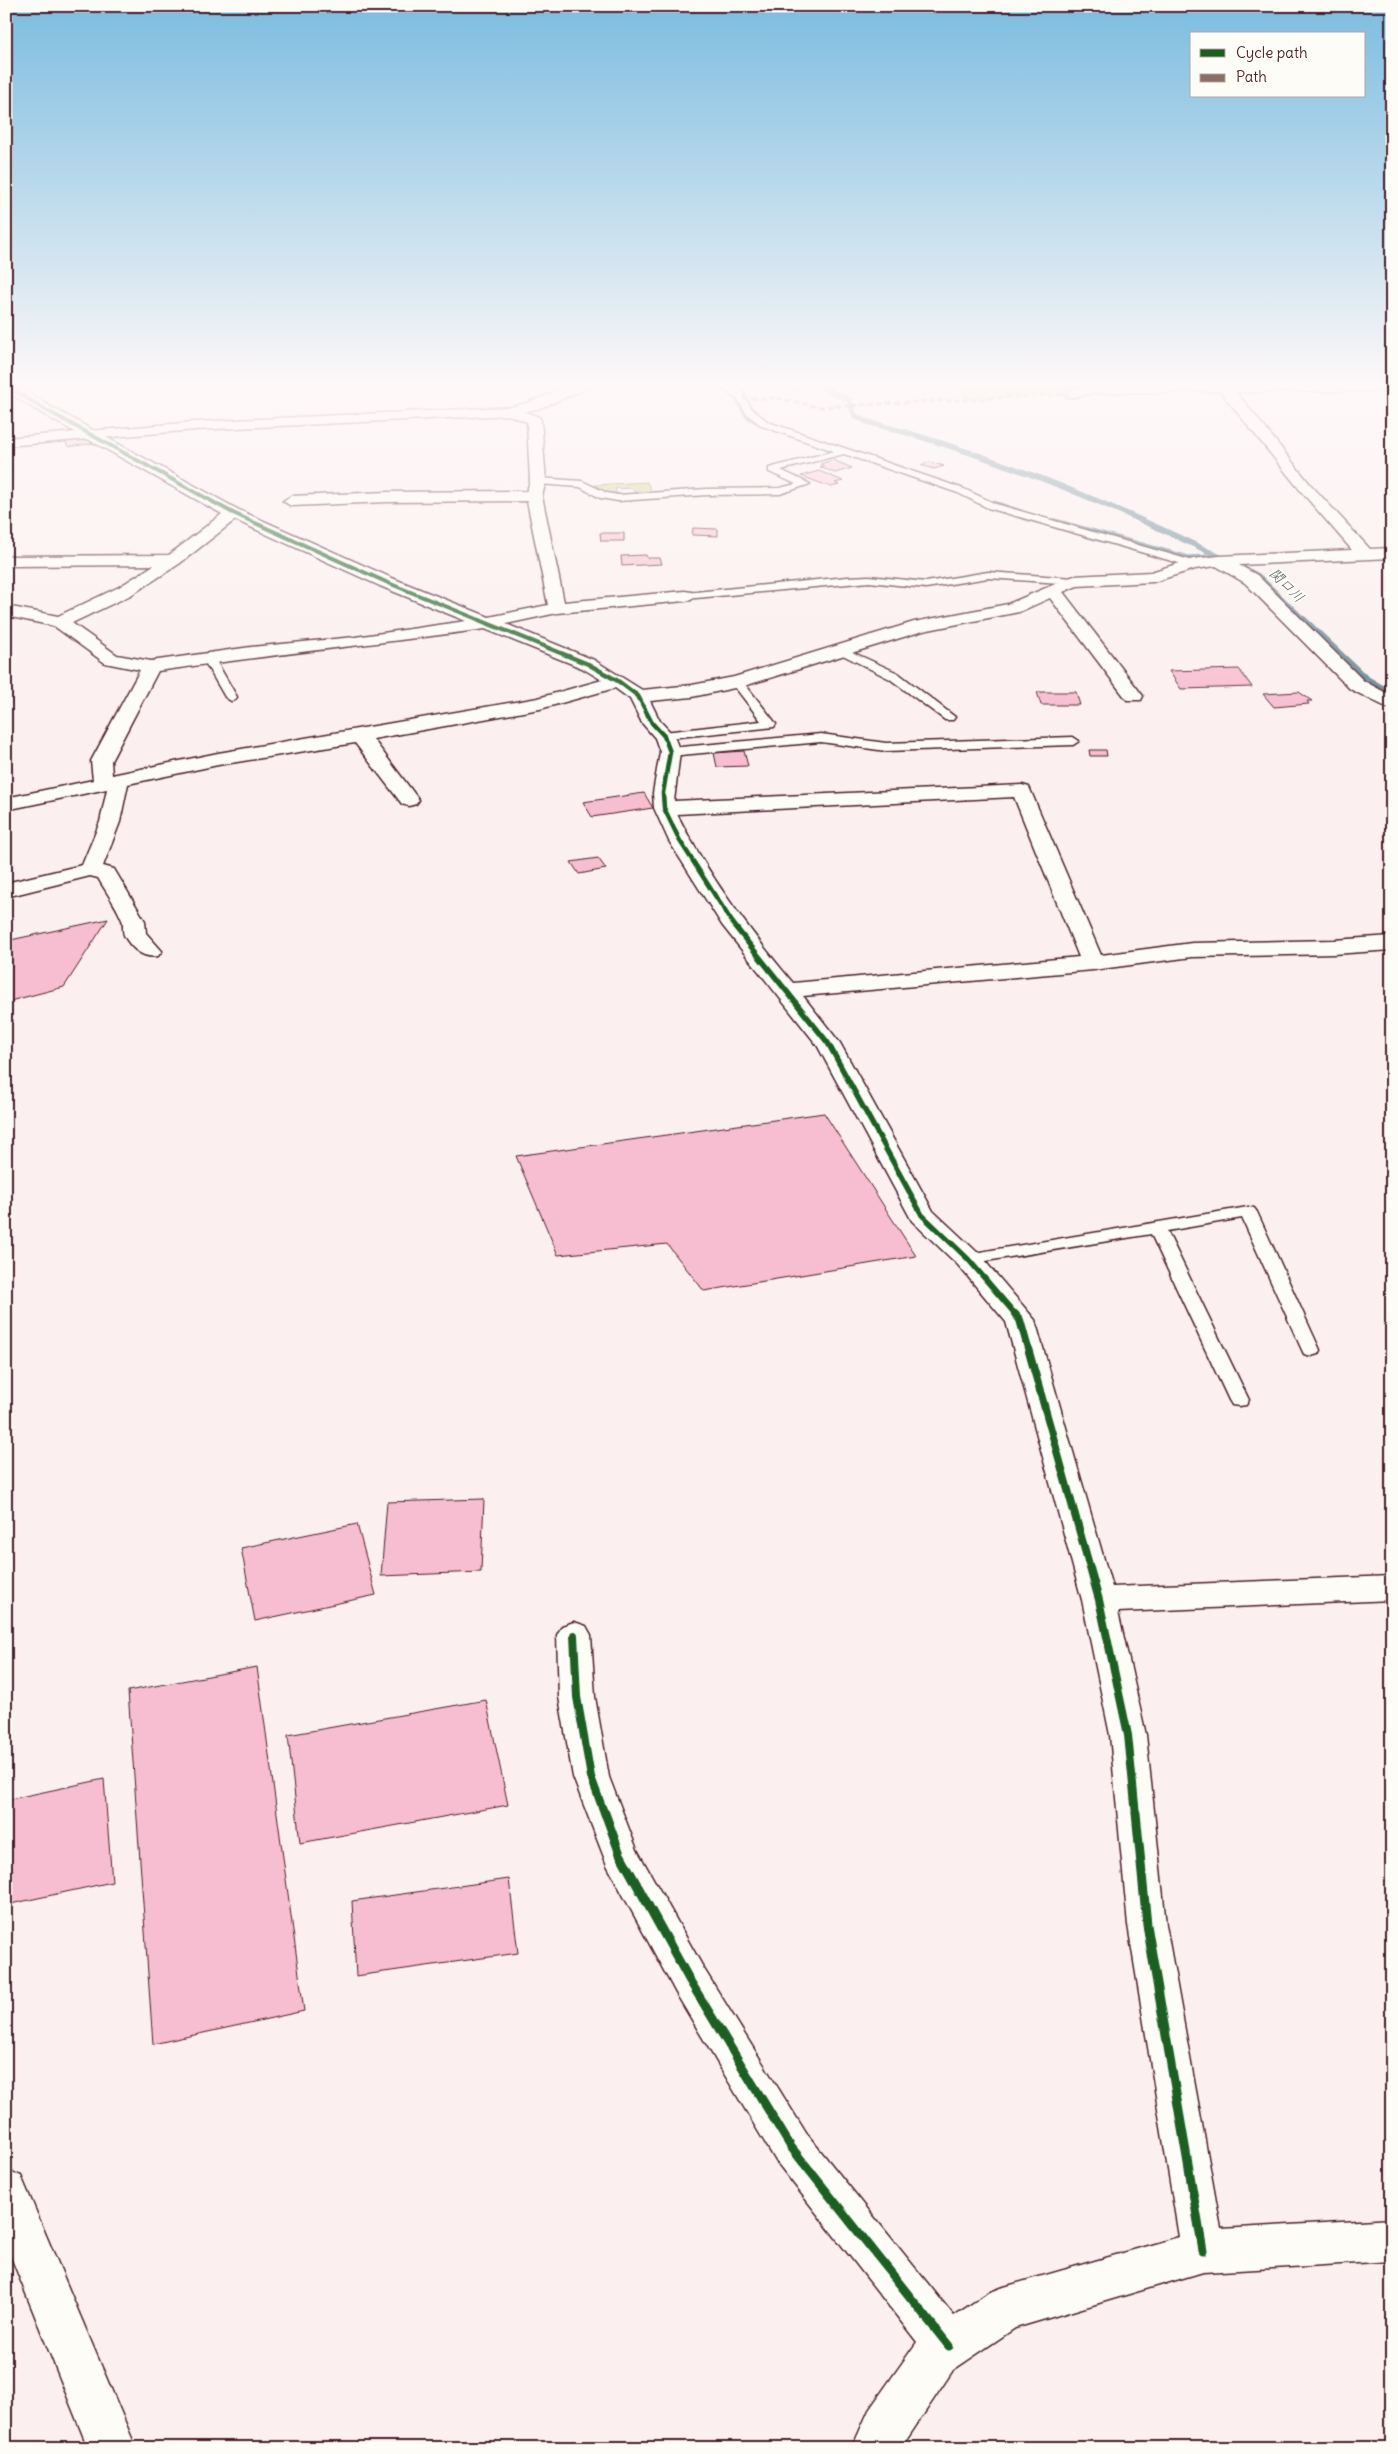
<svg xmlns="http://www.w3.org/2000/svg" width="1398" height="2454" font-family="Delius,'Klee One',sans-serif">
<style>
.green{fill:#c6d387;stroke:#887959}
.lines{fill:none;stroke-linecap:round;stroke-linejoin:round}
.stream-far1{stroke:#668591;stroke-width:5.5}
.stream{stroke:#668591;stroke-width:8}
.building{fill:#f7bdd0;stroke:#4a1f2b}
.service-casing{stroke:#4a1f2b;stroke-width:3}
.minor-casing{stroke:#4a1f2b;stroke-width:3}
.secondary-casing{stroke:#4a1f2b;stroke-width:3}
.service{fill:#fdfcf7;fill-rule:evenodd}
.minor{fill:#fdfcf7;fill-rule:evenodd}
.secondary{fill:#fdfcf7;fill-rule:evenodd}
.quiet{stroke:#8d6e63;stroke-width:3;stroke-dasharray:5.5 3;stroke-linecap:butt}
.cycleway-far4-casing{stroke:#fdfcf7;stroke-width:5.5}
.cycleway-far3-casing{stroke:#fdfcf7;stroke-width:7}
.cycleway-far2-casing{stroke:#fdfcf7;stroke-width:9}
.cycleway-far1-casing{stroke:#fdfcf7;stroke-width:11}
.cycleway-casing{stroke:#fdfcf7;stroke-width:12}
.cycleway-far4{stroke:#1b5e20;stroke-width:4}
.cycleway-far3{stroke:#1b5e20;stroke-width:4.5}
.cycleway-far2{stroke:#1b5e20;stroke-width:5.5}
.cycleway-far1{stroke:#1b5e20;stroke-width:8}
.cycleway{stroke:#1b5e20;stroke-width:9}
.labels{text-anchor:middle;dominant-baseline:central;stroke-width:4;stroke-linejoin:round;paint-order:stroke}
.far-water-label{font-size:14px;font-style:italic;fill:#5a5a66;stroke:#fdfcf7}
</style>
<rect width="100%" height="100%" fill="#fcefef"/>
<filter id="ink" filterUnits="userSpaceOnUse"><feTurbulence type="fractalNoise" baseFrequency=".02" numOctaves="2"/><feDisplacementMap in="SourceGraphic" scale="10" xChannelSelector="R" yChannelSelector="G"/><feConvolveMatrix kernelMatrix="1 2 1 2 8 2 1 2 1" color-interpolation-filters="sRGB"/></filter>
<g filter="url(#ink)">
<!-- green -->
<g class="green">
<path d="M958 383H1072L1076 389 1062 393 966 399Z"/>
<path d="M647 482 652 492 635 493 631 488 615 489 617 494 607 493 595 485Z"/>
</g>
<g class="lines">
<!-- stream-far1 -->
<g class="stream-far1">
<path d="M719 383 737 399 748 417 770 427"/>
<path d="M823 383V387L849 400 855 416 868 422C995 455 1113 504 1230 562"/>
<path d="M994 503 1021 512"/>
<path d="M1054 521 1188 558 1217 557"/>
<path d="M1245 569 1258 576 1305 621"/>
</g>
<!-- stream -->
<path class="stream" d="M1303 620 1365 679 1392 695"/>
</g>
<!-- building -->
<g class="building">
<path d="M738 383H760L763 386 742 387Z"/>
<path d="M88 437 95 443 68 447 65 441Z"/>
<path d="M833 460 852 468 835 473 820 467 824 466 820 464Z"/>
<path d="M930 462 944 466 934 469 921 465Z"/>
<path d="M819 471 843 481 835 483 839 485 831 487 801 476Z"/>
<path d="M693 528 718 529V536L692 535Z"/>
<path d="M600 533H624V541H601Z"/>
<path d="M646 555 647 558H660L662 564 622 566 621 556Z"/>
<path d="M1239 669 1252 687 1181 689 1169 671Z"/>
<path d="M1037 692H1076L1080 705H1041Z"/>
<path d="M1299 692 1312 701H1307L1309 704 1274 707 1263 694Z"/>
<path d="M1089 750H1106L1107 756H1090Z"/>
<path d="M744 751 748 766 717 767 714 753Z"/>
<path d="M644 793 653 808 592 817 583 802Z"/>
<path d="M598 858 606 869 579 874 571 862Z"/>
<path d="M108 919 64 987 6 1002V941Z"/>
<path d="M824 1113 916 1256 704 1291 667 1244 558 1255 516 1156Z"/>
<path d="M484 1499 481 1572 381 1576 387 1502Z"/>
<path d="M357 1524 376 1595 255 1621 241 1548Z"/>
<path d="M257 1667 304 2011 153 2044 128 1691Z"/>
<path d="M486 1700 508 1805 300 1843 288 1735Z"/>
<path d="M104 1779 112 1882 6 1905V1800Z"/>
<path d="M509 1879 518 1953 356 1976 352 1901Z"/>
</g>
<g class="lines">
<!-- service casing -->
<g class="service-casing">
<g id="service">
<path d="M786 383H795L800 388 793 390Z"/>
<path d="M738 391 741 392 752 409 768 422 964 489 996 504 1197 562 1198 564 1197 566H1189L988 508 958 493 844 454 781 470 810 484 780 494 707 495 618 501 600 498 580 487 538 484 533 481 538 478 582 481 607 493 618 495 707 489 780 488 796 484 769 472V468L834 451 762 426 746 413 734 394Z"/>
<path d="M988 572 1074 578 1079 581 1074 584 988 578 926 588 869 582 685 599 680 596 685 593 847 577 869 576 926 582Z"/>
<path d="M841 647 898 673 955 717 953 720H945L890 679 837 652V648Z"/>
<path d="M209 656 215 659 237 697 235 700 231 701 225 697 203 659Z"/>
<path d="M737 678 741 679 774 721 776 724 774 727 660 739 658 736 664 732 761 721 731 682Z"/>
<path d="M821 734 886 743 1073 737 1079 741 1073 745 886 751 821 742 670 756 664 752 670 748Z"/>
<path d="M1248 1207 1254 1208 1257 1212 1320 1350 1318 1354 1311 1356 1304 1354 1302 1350 1242 1218 1167 1231 1249 1400 1246 1405 1239 1406 1232 1405 1229 1400 1151 1234 968 1264 962 1263 959 1259 962 1255 968 1254Z"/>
</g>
</g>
<!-- minor casing -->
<g class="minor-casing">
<g id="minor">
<path d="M6 383H12L51 407 239 510 392 578 489 617 548 605 527 501 388 502 291 506 283 501 291 496 388 492 527 491 530 481 527 422 506 414 504 411 511 407 539 417 541 420 546 481 542 496 564 602 685 591 691 592 694 596 691 600 685 601 557 613 506 624 594 660 642 690 692 685 734 677 914 622 1008 604 1074 576 1151 572 1193 559 1219 556 1352 550 1300 490 1220 391 1093 393 1070 398 1063 394 1065 391 1093 385 1392 383V391L1236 392 1310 484 1370 549 1392 548V558L1239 565 1257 575 1364 681 1392 696V710L1350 689 1245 583 1216 566 1195 569 1153 582 1077 586 1063 592 1143 696 1141 700H1127L1050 598 1019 612 923 631 744 686 692 697 650 701 660 721 674 736 680 752 674 801 1022 785 1029 787 1101 955 1192 943 1334 940 1392 936V950L1334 954 1192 957 1093 970 803 996 840 1043 933 1211 978 1253 1035 1320 1112 1587 1392 1576V1600L1118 1612 1146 1735 1166 1925 1221 2229 1392 2219V2261L1203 2272 1015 2328 953 2370 901 2448H852L869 2410 917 2342 776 2161 676 1993 607 1865 573 1777 559 1697 557 1635 562 1626 574 1622 586 1626 591 1635 595 1697 609 1777 637 1850 704 1969 806 2133 954 2316 988 2293 1004 2287 1179 2237 1128 1925 1110 1735 1082 1600 1006 1322 958 1265 912 1221 817 1045 722 925 669 841 654 808 653 793 660 752 655 738 642 723 630 699 615 688 540 709 373 739 419 800 416 804 409 806 402 804 355 743 218 765 128 784 120 822 103 866 114 869 117 874 145 921 146 933 162 951 158 956C144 959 131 949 124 935 122 930 124 924 122 920 116 905 106 892 98 878L90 876 6 897V883L82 865 100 822 107 789 6 810V798L93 780 91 761 140 670 105 663 54 626 6 616V606L58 616 119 587 154 565 6 566V556L169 555 222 514 41 413 6 391ZM235 520 380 586 466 621 355 637 251 647 151 661 117 655 72 623 131 595 179 564ZM485 629 582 668 602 680 538 698 218 753 112 775 111 761 158 671C267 655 376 644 485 629ZM1014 797 1079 957 793 983C749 930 708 876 677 814Z"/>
<path d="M718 383H733L745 394 738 398 733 397Z"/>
<path d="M6 2170 21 2176 136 2448H88L6 2244Z"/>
</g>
</g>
<!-- secondary casing -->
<g class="secondary-casing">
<path id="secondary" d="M576 383H595L593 386 540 408 511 415 195 430 6 446V438L195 422 511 407 530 402Z"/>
</g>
<!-- service -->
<use href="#service" class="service"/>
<!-- minor -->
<use href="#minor" class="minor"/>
<!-- secondary -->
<use href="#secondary" class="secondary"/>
<!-- quiet -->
<path class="quiet" d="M743 399 775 398 820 407 1070 394"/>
<!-- cycleway-far4 casing -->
<g class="cycleway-far4-casing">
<path id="cycleway-far4" d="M6 385 46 410 233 513 386 582 482 621"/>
</g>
<!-- cycleway-far3 casing -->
<g class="cycleway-far3-casing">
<path id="cycleway-far3" d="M479 620 588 664 618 681 638 696 652 723 664 736 670 752 663 793 664 808 680 841 734 925"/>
</g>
<!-- cycleway-far2 casing -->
<g class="cycleway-far2-casing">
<path id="cycleway-far2" d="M733 924 828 1043 922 1215 968 1259 1016 1315"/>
</g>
<!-- cycleway-far1 casing -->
<g class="cycleway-far1-casing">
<g id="cycleway-far1">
<path d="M1015 1314 1020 1320 1099 1600 1128 1735 1136 1815"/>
<path d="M574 1635 577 1697 591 1777 605 1815"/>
</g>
</g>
<!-- cycleway casing -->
<g class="cycleway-casing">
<g id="cycleway">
<path d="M605 1813 620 1854 690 1981 791 2147 949 2346"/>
<path d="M1136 1813 1147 1925 1203 2251"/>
</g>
</g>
<!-- cycleway-far4 -->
<use href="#cycleway-far4" class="cycleway-far4"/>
<!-- cycleway-far3 -->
<use href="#cycleway-far3" class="cycleway-far3"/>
<!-- cycleway-far2 -->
<use href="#cycleway-far2" class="cycleway-far2"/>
<!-- cycleway-far1 -->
<use href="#cycleway-far1" class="cycleway-far1"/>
<!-- cycleway -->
<use href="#cycleway" class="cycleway"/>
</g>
</g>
<!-- sky -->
<linearGradient id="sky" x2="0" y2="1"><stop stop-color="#7bbce0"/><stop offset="0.53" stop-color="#fef8f8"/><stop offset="1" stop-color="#fef8f8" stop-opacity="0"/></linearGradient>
<rect width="1398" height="726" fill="url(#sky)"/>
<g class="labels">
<!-- far-water labels -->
<g class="far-water-label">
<text transform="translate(1287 585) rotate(44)">関口川</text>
</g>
</g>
<!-- margin -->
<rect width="1398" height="2454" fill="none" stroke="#fdfcf7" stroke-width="25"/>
<rect x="12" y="12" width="1373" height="2429" fill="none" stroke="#4a1f2b" stroke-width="2" filter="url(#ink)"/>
<!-- legend -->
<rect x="1190" y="32" width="175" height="65" fill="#fdfcf7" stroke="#b5a4a5"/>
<rect x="1200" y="49" width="25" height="8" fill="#1b5e20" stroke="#b5a4a5"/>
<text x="1236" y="58" font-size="15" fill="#4a1f2b">Cycle path</text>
<rect x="1200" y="74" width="25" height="8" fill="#8d6e63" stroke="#b5a4a5"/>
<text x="1236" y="82" font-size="15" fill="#4a1f2b">Path</text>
</svg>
